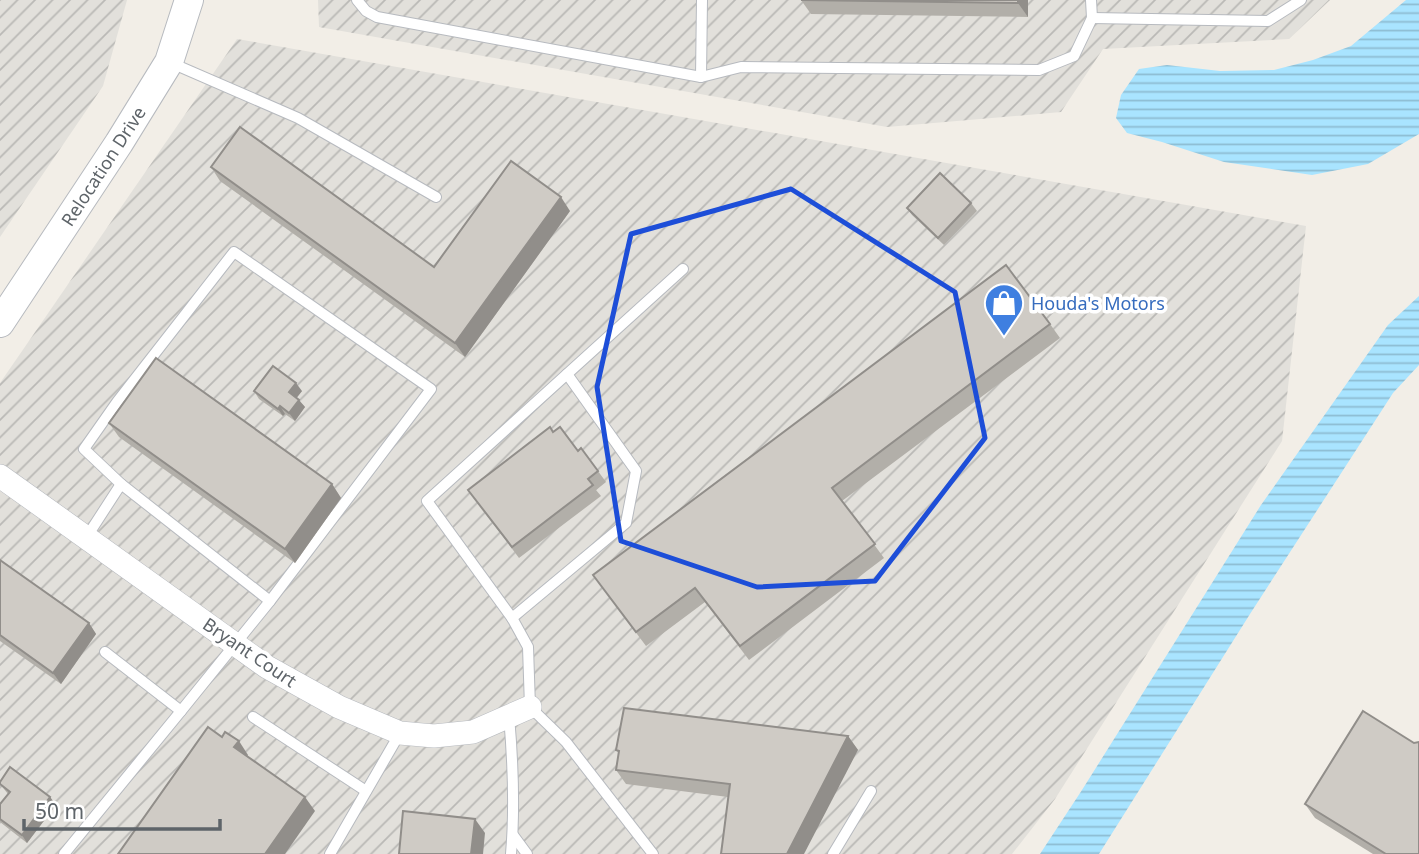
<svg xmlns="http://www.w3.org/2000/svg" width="1419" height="854" font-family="'Noto Sans',sans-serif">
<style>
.industrial{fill:url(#industrial-furrows)}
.water{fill:url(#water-rules)}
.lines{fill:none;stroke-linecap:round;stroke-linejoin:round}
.service-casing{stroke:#b7babf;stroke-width:12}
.minor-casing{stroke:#b7babf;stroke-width:24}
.tertiary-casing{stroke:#b7babf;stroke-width:30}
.service{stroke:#fff;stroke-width:10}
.minor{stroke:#fff;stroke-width:23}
.tertiary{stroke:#fff;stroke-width:28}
.wall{fill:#b2afa9}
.shaded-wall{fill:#918e8a}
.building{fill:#cfcbc5;stroke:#918e8a;stroke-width:2}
.marked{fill:none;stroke:#1d4ed8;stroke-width:5;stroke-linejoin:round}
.labels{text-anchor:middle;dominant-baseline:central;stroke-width:7;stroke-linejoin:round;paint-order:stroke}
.street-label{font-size:18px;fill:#5e6469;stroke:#fff}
.shop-label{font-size:18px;fill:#366cbe;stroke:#fff;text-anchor:start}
</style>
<defs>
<pattern id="industrial-furrows" width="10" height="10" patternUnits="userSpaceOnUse" patternTransform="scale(1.75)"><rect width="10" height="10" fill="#e2e0db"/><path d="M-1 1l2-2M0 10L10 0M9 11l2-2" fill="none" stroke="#bab9b6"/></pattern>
<pattern id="water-rules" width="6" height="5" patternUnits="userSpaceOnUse" patternTransform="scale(1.75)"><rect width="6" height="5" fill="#a9e4ff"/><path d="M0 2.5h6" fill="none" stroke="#8dbcd2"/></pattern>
</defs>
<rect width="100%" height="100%" fill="#f2eee7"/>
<!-- industrial -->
<g class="industrial">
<path d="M0 0H127L103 86 0 237Z"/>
<path d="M318 0H1330L1289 39 1103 49 1061 112 887 127 319 27Z"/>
<path d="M237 39 1306 226 1282 441 1055 799 1012 854H0V383Z"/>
</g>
<!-- water -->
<g class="water">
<path d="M1406 0H1419V134L1368 164 1312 175 1224 162 1162 142 1127 133 1116 118 1121 95 1139 69 1167 65 1220 71 1274 70 1313 60 1351 46Z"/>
<path d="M1419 296V365L1393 393 1250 614 1099 854H1040L1082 790 1261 505 1388 325Z"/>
</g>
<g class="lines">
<!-- service casing -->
<g class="service-casing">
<g id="service">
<path d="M357 0 366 11 377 17 701 77 741 67 1039 70 1074 56 1092 18 1091 0"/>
<path d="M1092 18 1268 21 1301 0"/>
<path d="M169 62 298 118 436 197"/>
<path d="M701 77 702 0"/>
<path d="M121 484 84 449 117 402 234 252 431 389 270 601"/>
<path d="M86 538 121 484 270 601 181 711 105 652"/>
<path d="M512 618 626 523 636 471 567 374"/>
<path d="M509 716C513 762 515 808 511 854"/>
<path d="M253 717 366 791"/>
<path d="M513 835 527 854"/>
<path d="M64 854 181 711"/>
<path d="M330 854 400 733"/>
<path d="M653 854 566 742 530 707 528 647 512 618 427 501 683 269"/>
<path d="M833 854 871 791"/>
</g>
</g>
<!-- minor casing -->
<g class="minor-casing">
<path id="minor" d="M0 476 267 667 339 707 400 733 434 736 473 732 530 707"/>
</g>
<!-- tertiary casing -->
<g class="tertiary-casing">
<path id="tertiary" d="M0 323 119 143 169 62 189 0"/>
</g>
<!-- service -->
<use href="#service" class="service"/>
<!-- minor -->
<use href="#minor" class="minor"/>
<!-- tertiary -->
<use href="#tertiary" class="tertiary"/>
</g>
<!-- wall -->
<g class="wall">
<path d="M801 0H1028V17L811 14Z"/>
<path d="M211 167 434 267 570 211 465 357 220 181Z"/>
<path d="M971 203 977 211 944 245 912 215 907 208Z"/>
<path d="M1050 324 1060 338 842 501 884 558 749 660 705 602 646 646 593 575Z"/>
<path d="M254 391H302L296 398 305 407 295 421 285 414 283 416 259 399Z"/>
<path d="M109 423 332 484 341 498 295 563 119 437Z"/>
<path d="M553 432 578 451 581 448 606 482 596 490 601 496 519 558 468 490Z"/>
<path d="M0 560 89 623 96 634 61 684 0 641Z"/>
<path d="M848 736 858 750 728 797 626 784 616 770 619 753 616 750Z"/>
<path d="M1414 743 1419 854H1373L1315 818 1305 804Z"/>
<path d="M0 784 50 797 56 805 27 843 0 822V804L8 794Z"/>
</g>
<!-- shaded-wall -->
<g class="shaded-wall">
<path d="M1018 0H1028V17L1018 3Z"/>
<path d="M561 197 570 211 465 357 455 343Z"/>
<path d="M296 383 302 391 295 400 289 392Z"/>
<path d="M299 400 305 407 295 421 289 413Z"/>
<path d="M280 406 285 414 283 416 278 409Z"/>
<path d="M332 484 341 498 295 563 285 549Z"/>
<path d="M89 623 96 634 61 684 53 673Z"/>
<path d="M848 736 858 750 804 854H787Z"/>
<path d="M239 741 248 755 244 761 234 747Z"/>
<path d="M50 797 56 805 27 843 22 835Z"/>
<path d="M305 797 315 811 285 854H265Z"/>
<path d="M475 819 485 833 483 854H471Z"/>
</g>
<!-- building -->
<g class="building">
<path d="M801 0H1018V3Z"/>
<path d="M240 127 434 267 511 161 561 197 455 343 211 167Z"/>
<path d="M940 173 971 203 938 238 907 208Z"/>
<path d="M1006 265 1050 324 832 488 875 544 740 646 695 588 636 632 593 575Z"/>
<path d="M156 358 332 484 285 549 109 423Z"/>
<path d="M273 366 296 383 289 392 299 400 289 413 280 406 278 409 254 391Z"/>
<path d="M550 427 553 432 560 427 578 451 581 448 598 471 588 479 593 485 512 547 468 490Z"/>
<path d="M0 560 89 623 53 673 0 635Z"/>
<path d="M624 708 848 736 787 854H721L730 784 616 770 619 751 616 750Z"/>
<path d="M1363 711 1414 743 1419 742V854H1386L1305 804Z"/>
<path d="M208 727 222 737 225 732 239 741 234 747 305 797 265 854H118Z"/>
<path d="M10 767 50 797 22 835 0 819V804L10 792 0 784V782Z"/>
<path d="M403 811 475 819 471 854H399Z"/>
</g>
<!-- marked area -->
<path class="marked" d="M791 189 955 292 985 438 875 581 757 587 621 541 597 387 631 234Z"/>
<!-- icons -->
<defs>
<g id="shop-pin" transform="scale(2.0125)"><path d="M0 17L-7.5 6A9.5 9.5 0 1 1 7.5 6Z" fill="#3f7fe0" stroke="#fff"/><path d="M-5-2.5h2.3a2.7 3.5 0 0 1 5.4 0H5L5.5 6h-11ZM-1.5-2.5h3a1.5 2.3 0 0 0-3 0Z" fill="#fff"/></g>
</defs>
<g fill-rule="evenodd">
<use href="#shop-pin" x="1004" y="303"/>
</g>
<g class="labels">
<!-- street labels -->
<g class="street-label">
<text transform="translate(103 166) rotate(-57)">Relocation Drive</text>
<text transform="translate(250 652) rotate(34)">Bryant Court</text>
</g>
<!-- shop labels -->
<g class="shop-label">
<text x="1031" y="303">Houda's Motors</text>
</g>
</g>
<!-- scale -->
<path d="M24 819v10h196v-10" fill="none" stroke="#5e6469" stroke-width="3.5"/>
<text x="35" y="819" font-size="21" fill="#5e6469" stroke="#ffffff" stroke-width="5" paint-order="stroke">50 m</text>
</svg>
